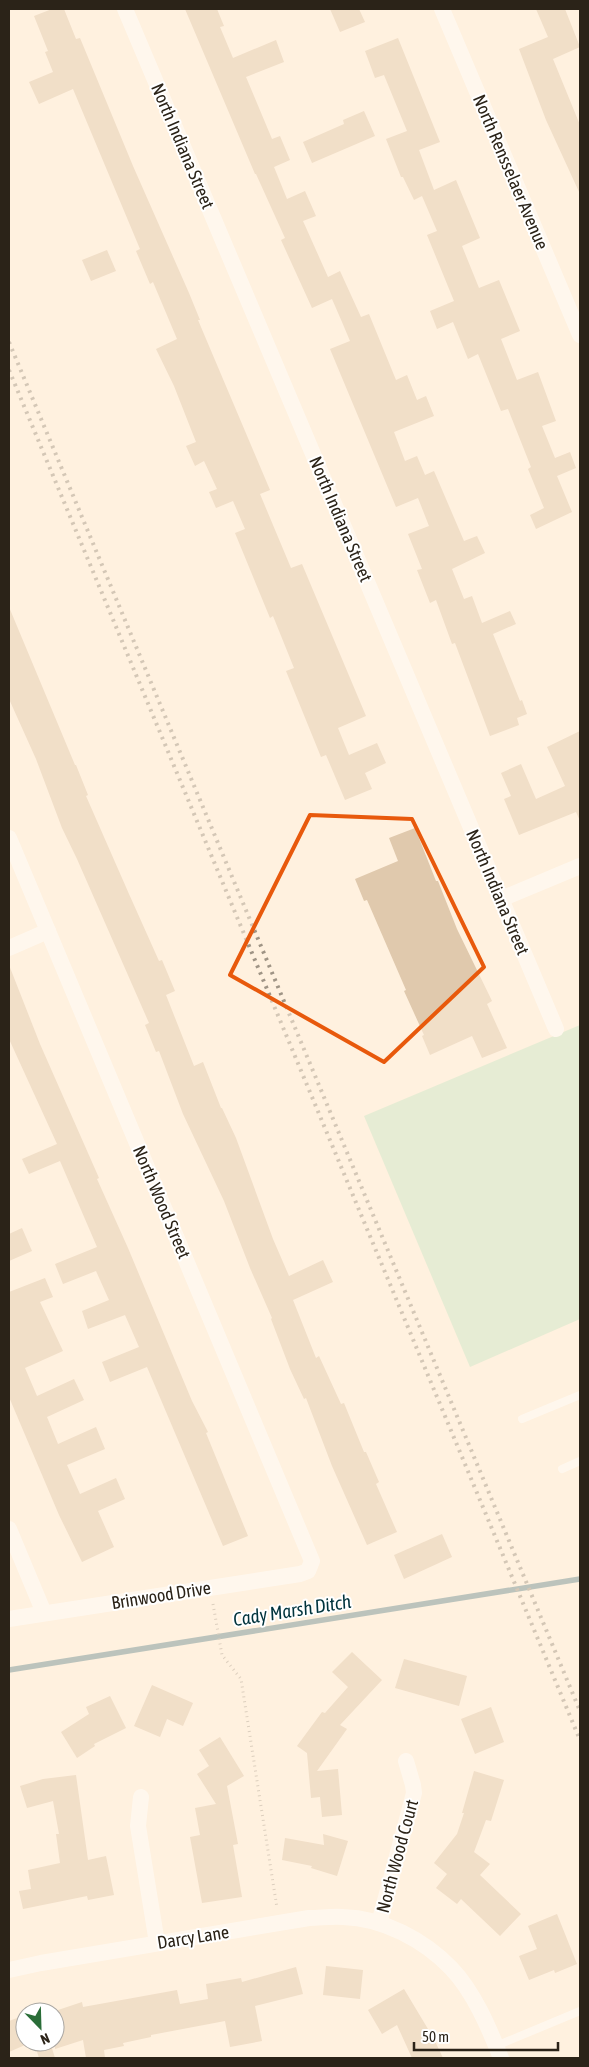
<svg xmlns="http://www.w3.org/2000/svg" width="589" height="2067" font-family="'Asap Condensed',sans-serif">
<style>
.green{fill:#c8e7c7}
.lines{fill:none;stroke-linecap:round;stroke-linejoin:round}
.stream{stroke:#6a8d92;stroke-width:5.5}
.building{fill:#e0c9ad}
.path{stroke:#b2a697;stroke-width:3;stroke-dasharray:1 4;stroke-linecap:butt}
.service{stroke:#fff;stroke-width:8}
.minor{stroke:#fff;stroke-width:16}
.rail{stroke:#9f9485;stroke-width:4;stroke-dasharray:2.5 5;stroke-linecap:butt}
.marked{fill:none;stroke:#e8590c;stroke-width:4;stroke-linejoin:round}
.labels{text-anchor:middle;dominant-baseline:central;stroke-width:4;stroke-linejoin:round;paint-order:stroke}
.street-label{font-size:18px;fill:#2b2318;stroke:#fff}
.water-label{font-size:19px;font-style:italic;fill:#00333c;stroke:#fff}
</style>
<rect width="100%" height="100%" fill="#fff1df"/>
<!-- green -->
<path class="green" d="M580 1025V1319L470 1367 364 1116Z"/>
<g class="lines">
<!-- stream -->
<path class="stream" d="M9 1670 580 1579"/>
</g>
<!-- building -->
<g class="building">
<path d="M52 9H64L76 39 80 38 133 166 189 293 200 320H198L270 490 260 494 291 568 302 564 366 716 338 728 349 755 377 743 386 763 365 773 372 789 345 800 326 755 321 757 286 671 294 668 273 616 270 618 235 533 245 529 233 501 216 508 209 492 217 489 204 461 195 466 186 446 196 442 174 386 156 349 177 339 153 282 150 284 136 251 140 249 73 89 39 104 29 82 53 72 45 52 48 51 34 16Z"/>
<path d="M185 9H217L224 26 220 27 233 58 276 40 284 62 246 77 272 139 280 136 290 160 274 167 287 199 305 191 316 216 303 221 328 277 340 271 361 317 369 314 396 380 407 375 417 400 426 396 434 416 394 432 405 461 417 456 425 475 434 471 464 541 477 536 485 553 452 569 464 599 472 596 482 623 510 611 516 624 493 634 520 701 522 700 527 714 517 718 519 725 490 736 455 643 452 644 436 600 430 603 417 570 422 569 408 534 429 526 418 498 396 507 330 349 350 341 342 322 332 299 312 308 281 240 285 238 256 174H255Z"/>
<path d="M330 9H359L365 22 340 32Z"/>
<path d="M536 9H565L580 47 553 59 580 125V194L546 120 519 49 548 37Z"/>
<path d="M398 38 440 142 419 150 434 190 456 180 480 238 462 246 479 288 499 280 520 331 501 339 517 380 538 372 556 421 542 426 555 458 570 452 576 468 557 476 572 512 536 529 530 515 544 508 528 469 531 467 508 409 501 411 478 354 468 359 453 322 437 329 430 311 454 301 427 235 437 231 422 196 414 200 403 177H401L386 139 407 131 384 75 375 78 365 51Z"/>
<path d="M364 111 375 136 312 163 303 142 344 124 343 120Z"/>
<path d="M107 250 116 271 91 281 82 260Z"/>
<path d="M9 607 75 765H76L88 795 86 796 129 894 159 961 162 960 175 991 166 995 194 1066 203 1062 221 1108H222L236 1138 273 1239 289 1276 323 1260 333 1282 293 1300 316 1358 319 1356 341 1404 344 1403 364 1452H366L379 1482 376 1484 397 1532 367 1545 332 1466 306 1398 304 1399 290 1369 271 1319 272 1318 250 1268 224 1201 183 1114 159 1051 156 1052 145 1025 149 1023 77 859 62 828 36 759 9 699Z"/>
<path d="M580 731V821L576 812 519 835 504 799 511 796 501 773 521 764 536 799 565 786 547 747Z"/>
<path d="M415 828 436 881H438L457 929 492 1001 487 1004 507 1048 482 1058 472 1036 430 1055 422 1036 424 1035 404 991 406 990 367 900 364 901 355 879 398 861 389 838Z"/>
<path d="M9 965 40 1044 99 1178 97 1179 128 1248 192 1401 208 1432 206 1433 248 1536 223 1546 147 1367 110 1382 102 1362 139 1347 125 1315 88 1329 82 1311 109 1300 96 1271 63 1284 55 1264 97 1247 60 1161 29 1174 22 1159 57 1144 9 1039Z"/>
<path d="M22 1228 32 1251 9 1261V1234Z"/>
<path d="M45 1278 53 1297 40 1302 63 1351 25 1368 37 1396 74 1379 84 1400 47 1417 58 1444 96 1427 105 1449 67 1465 80 1494 116 1478 125 1499 98 1511 114 1547 82 1562 59 1515 9 1397V1292Z"/>
<path d="M442 1534 452 1557 404 1579 394 1555Z"/>
<path d="M352 1652 382 1680 340 1725 347 1729 317 1771 338 1769 342 1815 322 1817 320 1797 311 1798 307 1753 297 1746 322 1712 325 1713 348 1687 332 1672Z"/>
<path d="M404 1659 467 1676 459 1706 395 1688Z"/>
<path d="M152 1685 193 1703 183 1726 167 1719 160 1737 134 1726Z"/>
<path d="M110 1696 126 1728 94 1744 95 1746 77 1758 61 1732 89 1714 86 1707Z"/>
<path d="M491 1707 504 1742 475 1754 461 1719Z"/>
<path d="M220 1737 244 1776 227 1786 238 1844 233 1845 242 1897 202 1903 190 1837 200 1835 195 1808 216 1804 197 1774 209 1766 199 1750Z"/>
<path d="M474 1771 504 1780 491 1821 486 1820 474 1852 490 1864 480 1875 521 1914 500 1936 461 1899 457 1904 436 1888 447 1874 434 1863 457 1834 464 1813H462Z"/>
<path d="M76 1775 88 1860 106 1856 114 1895 88 1900 87 1896 23 1909 19 1891 31 1889 28 1870 60 1863 56 1834H59L53 1801 27 1808 20 1786 43 1779Z"/>
<path d="M323 1834 348 1841 337 1876 311 1868 312 1866 282 1860 285 1838 324 1845Z"/>
<path d="M557 1914 577 1964 555 1973 554 1970 529 1980 519 1956 537 1949 528 1926Z"/>
<path d="M326 1966 363 1970 360 1999 323 1995Z"/>
<path d="M296 1967 303 1994 255 2006 262 2041 230 2047 225 2021 151 2035V2037L123 2043 124 2046 104 2050 105 2058H86L83 2040 55 2049V2011L82 2002 83 2007 177 1990 180 2004 208 1999 206 1984 241 1978 242 1982Z"/>
<path d="M404 1989 434 2039 443 2058H412L397 2025 382 2034 368 2010Z"/>
<path d="M25 2015V2045L9 2052V2021Z"/>
<path d="M34 2042H50L55 2058H39Z"/>
</g>
<g class="lines">
<!-- path -->
<path class="path" d="M213 1604 222 1655 241 1679 277 1908"/>
<!-- service -->
<g class="service">
<path d="M522 1419 580 1395"/>
<path d="M562 1469 580 1461"/>
<path d="M496 2046 580 2011"/>
</g>
<!-- minor -->
<g class="minor">
<path d="M125 9 556 1029"/>
<path d="M442 9 580 335"/>
<path d="M9 838 312 1561 308 1571 300 1574 9 1619"/>
<path d="M501 899 580 866"/>
<path d="M9 948 48 931"/>
<path d="M9 1529 44 1613"/>
<path d="M141 1797 138 1826 157 1943"/>
<path d="M379 1923 414 1793 413 1785 406 1761"/>
<path d="M9 1970 41 1963 309 1918C320 1918 332 1916 343 1917 383 1918 424 1940 451 1968 474 1992 489 2028 501 2058"/>
</g>
<!-- rail -->
<g class="rail">
<path d="M9 342 580 1711"/>
<path d="M9 370 580 1740"/>
</g>
</g>
<!-- marked area -->
<path d="M0 0H589V2067H0ZM310 815 412 819 484 967 384 1062 230 975Z" fill="#fff1df" fill-opacity=".55" fill-rule="evenodd"/>
<path class="marked" d="M310 815 412 819 484 967 384 1062 230 975Z"/>
<g class="labels">
<!-- street labels -->
<g class="street-label">
<text transform="translate(183 146) rotate(67)">North Indiana Street</text>
<text transform="translate(511 172) rotate(67)">North Rensselaer Avenue</text>
<text transform="translate(341 519) rotate(67)">North Indiana Street</text>
<text transform="translate(498 892) rotate(67)">North Indiana Street</text>
<text transform="translate(162 1202) rotate(67)">North Wood Street</text>
<text transform="translate(161 1595) rotate(-9)">Brinwood Drive</text>
<text transform="translate(397 1856) rotate(-75)">North Wood Court</text>
<text transform="translate(193 1937) rotate(-9)">Darcy Lane</text>
</g>
<!-- water labels -->
<g class="water-label">
<text transform="translate(292 1610) rotate(-9)">Cady Marsh Ditch</text>
</g>
</g>
<!-- border -->
<rect width="589" height="2067" fill="none" stroke="#2b2318" stroke-width="20"/>
<!-- north arrow -->
<g transform="translate(40 2027) rotate(157)"><circle r="24" fill="#ffffff" stroke="#aaa7a3"/>
<path d="M0-4L9 19L0 12L-9 19Z" fill="#2a6d38"/>
<text y="-8" font-size="14" font-weight="bold" text-anchor="middle" fill="#2b2318">N</text>
</g>
<!-- scale -->
<path d="M414 2042v8h144v-8" fill="none" stroke="#2b2318" stroke-width="2.5"/>
<text x="422" y="2042" font-size="15" fill="#2b2318" stroke="#ffffff" stroke-width="4" paint-order="stroke">50 m</text>
</svg>
